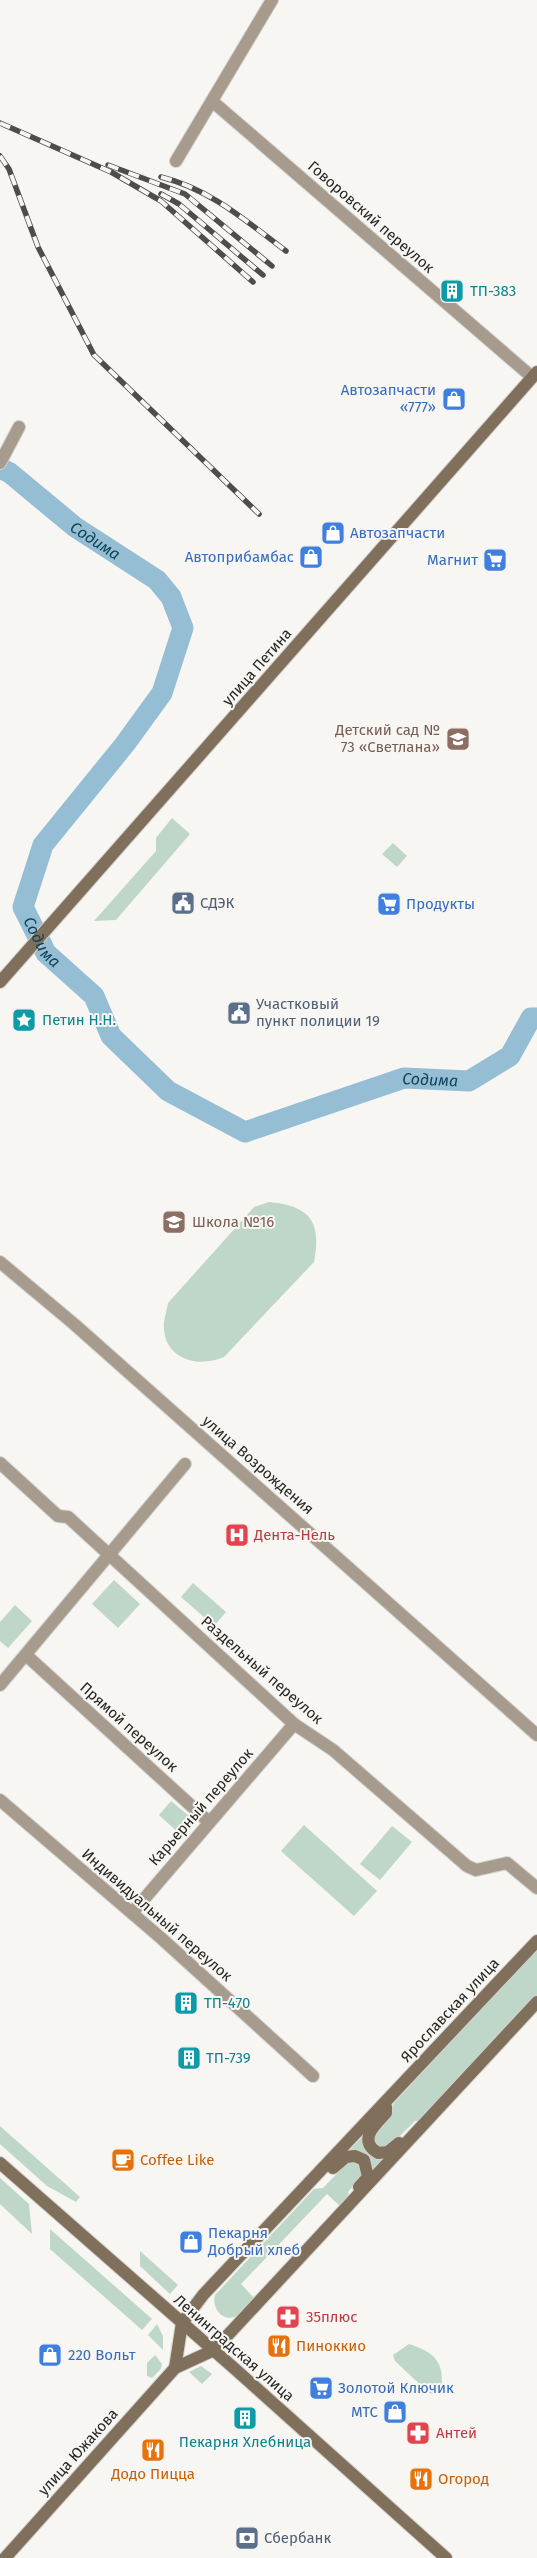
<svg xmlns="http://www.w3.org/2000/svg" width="537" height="2558" font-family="'Fira Sans',sans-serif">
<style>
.green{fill:#bed7c9}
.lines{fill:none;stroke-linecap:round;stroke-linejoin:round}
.river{stroke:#95bed5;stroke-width:21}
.street-casing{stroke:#d1d1cd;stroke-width:14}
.secondary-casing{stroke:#d1d1cd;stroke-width:14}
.street{stroke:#a69b8c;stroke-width:12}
.secondary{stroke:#806f5b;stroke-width:12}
.rail-casing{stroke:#4d4d4b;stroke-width:5.5}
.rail{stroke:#f7f6f2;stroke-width:4;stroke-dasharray:11;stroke-linecap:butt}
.labels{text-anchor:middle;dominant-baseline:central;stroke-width:4;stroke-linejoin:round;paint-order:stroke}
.street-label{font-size:15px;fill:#262625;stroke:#f7f6f2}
.culture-label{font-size:15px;fill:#0d838f;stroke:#f7f6f2;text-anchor:start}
.shop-label{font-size:15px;fill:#366cbe;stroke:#f7f6f2;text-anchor:start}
.education-label{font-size:15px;fill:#785e54;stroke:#f7f6f2;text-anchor:end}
.service-label{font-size:15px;fill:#4e5e75;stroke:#f7f6f2;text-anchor:start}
.health-label{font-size:15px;fill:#be3a42;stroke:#f7f6f2;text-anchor:start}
.food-label{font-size:15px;fill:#c56008;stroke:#f7f6f2;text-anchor:start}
.water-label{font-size:16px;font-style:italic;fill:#0d435b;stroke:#f7f6f2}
</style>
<rect width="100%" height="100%" fill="#f7f6f2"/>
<!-- green -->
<g class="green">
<path d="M172 818 190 834 116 920 94 921 156 851V838Z"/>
<path d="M393 843 407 856 397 867 382 854Z"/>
<path d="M269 1202C309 1206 322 1220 314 1262L224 1357C197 1369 161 1358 164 1322 165 1316 167 1309 168 1303L254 1207Z"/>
<path d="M114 1580 140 1604 118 1628 92 1604Z"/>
<path d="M193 1583 226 1612 214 1626 181 1597Z"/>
<path d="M15 1605 32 1621 8 1648 0 1641V1622Z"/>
<path d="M171 1801 194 1820 181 1835 159 1815Z"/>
<path d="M304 1825 377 1891 354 1916 281 1851Z"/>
<path d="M392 1826 412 1842 380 1880 360 1864Z"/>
<path d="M537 1949V1996L423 2120 415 2121 390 2146 379 2148 373 2142 374 2134 391 2116 394 2103Z"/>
<path d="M0 2126 80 2197 76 2202 47 2186 0 2144Z"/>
<path d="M363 2136 388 2157 373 2174 370 2161 348 2152Z"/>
<path d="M348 2162 356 2163 361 2168V2177L348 2192 349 2197 340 2206 327 2194 241 2284 255 2299C250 2304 244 2313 237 2316 223 2323 211 2308 215 2295L314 2189 323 2188Z"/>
<path d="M0 2178 29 2204 32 2234 0 2204Z"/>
<path d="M50 2229 152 2319 142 2330 50 2249Z"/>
<path d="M140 2251 178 2285 170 2294 140 2266Z"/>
<path d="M157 2324 163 2336V2350L148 2335Z"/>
<path d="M409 2344C435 2352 445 2363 441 2390L434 2394 429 2393 395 2361 393 2355Z"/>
<path d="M155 2355 162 2364 161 2369 152 2378 147 2376V2363Z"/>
<path d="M201 2366 212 2374 202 2384 189 2372Z"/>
</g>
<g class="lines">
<!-- river -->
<path class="river" id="s1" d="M0 468 10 473 75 527 157 580 171 597 183 628 162 693 125 744 43 845 23 907 46 953 94 996 111 1036 168 1091 245 1132 404 1078 469 1081 510 1056 531 1018H537"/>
<!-- street casing -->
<g class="street-casing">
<g id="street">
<path d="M212 101 532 377"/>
<path d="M176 161 272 0"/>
<path d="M0 463 19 427"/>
<path d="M0 1262 74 1324 537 1735"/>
<path d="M0 1463 58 1516 68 1517 294 1724 333 1750 467 1866 476 1870 507 1863 537 1888"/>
<path d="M26 1655 209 1822"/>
<path d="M0 1685 185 1464"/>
<path d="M0 1800 161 1938 313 2076"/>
<path d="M132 1913 294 1724"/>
</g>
</g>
<!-- secondary casing -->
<g class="secondary-casing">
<g id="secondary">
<path d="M0 982 537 372"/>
<path d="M386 2107V2113C375 2125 357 2140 378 2153L388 2152 399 2143"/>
<path d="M0 2163 235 2369 446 2558"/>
<path d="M333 2168 346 2157 355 2156 364 2160 368 2177 359 2187"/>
<path d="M175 2368 182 2323 203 2295 537 1941"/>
<path d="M5 2558 175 2368 214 2350 537 2002"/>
</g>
</g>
<!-- street -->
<use href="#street" class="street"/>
<!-- secondary -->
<use href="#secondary" class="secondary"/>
<!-- rail casing -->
<g class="rail-casing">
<g id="rail">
<path d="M0 123 111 172 161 201 253 282"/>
<path d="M0 156 9 169 38 247 94 355 259 514"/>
<path d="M108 165 185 194 272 266"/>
<path d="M161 177C210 189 246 221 286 251"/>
<path d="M161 194 179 204 263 275"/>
</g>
</g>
<!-- rail -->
<use href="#rail" class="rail"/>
</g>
<!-- icons -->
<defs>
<g id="building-square" transform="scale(1.25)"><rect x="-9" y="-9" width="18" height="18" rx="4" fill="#0f9aa8" stroke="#f7f6f2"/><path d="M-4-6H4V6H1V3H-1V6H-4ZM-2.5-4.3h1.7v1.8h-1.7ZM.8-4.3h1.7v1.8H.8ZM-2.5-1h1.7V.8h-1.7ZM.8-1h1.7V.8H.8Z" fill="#fff"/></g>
<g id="shop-square" transform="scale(1.25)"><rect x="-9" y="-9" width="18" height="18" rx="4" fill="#3f7fe0" stroke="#f7f6f2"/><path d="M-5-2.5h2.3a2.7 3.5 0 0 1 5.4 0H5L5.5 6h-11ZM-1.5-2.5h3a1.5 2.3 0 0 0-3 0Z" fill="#fff"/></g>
<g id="supermarket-square" transform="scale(1.25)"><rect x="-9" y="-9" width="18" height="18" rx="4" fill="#3f7fe0" stroke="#f7f6f2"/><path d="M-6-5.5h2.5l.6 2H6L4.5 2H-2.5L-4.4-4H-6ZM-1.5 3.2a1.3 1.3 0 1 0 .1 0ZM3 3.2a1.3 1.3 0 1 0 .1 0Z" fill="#fff"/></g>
<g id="school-square" transform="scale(1.25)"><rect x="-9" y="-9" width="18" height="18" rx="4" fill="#8d6e63" stroke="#f7f6f2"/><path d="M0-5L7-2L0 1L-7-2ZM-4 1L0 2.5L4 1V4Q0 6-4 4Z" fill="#fff"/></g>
<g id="civic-square" transform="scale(1.25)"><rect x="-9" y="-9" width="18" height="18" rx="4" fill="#5c6f8a" stroke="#f7f6f2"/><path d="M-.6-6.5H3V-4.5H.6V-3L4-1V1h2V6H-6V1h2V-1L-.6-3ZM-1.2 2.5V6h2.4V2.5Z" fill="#fff"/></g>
<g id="sight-square" transform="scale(1.25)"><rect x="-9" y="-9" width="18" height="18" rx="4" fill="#0f9aa8" stroke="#f7f6f2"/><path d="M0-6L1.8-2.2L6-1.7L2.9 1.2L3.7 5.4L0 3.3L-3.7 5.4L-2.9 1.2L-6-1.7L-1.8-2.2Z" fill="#fff"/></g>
<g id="hospital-square" transform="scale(1.25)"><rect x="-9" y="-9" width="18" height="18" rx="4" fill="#e0444e" stroke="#f7f6f2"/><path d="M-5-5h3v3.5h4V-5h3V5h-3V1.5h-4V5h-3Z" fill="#fff"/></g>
<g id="cafe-square" transform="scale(1.25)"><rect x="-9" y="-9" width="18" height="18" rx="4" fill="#e8710a" stroke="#f7f6f2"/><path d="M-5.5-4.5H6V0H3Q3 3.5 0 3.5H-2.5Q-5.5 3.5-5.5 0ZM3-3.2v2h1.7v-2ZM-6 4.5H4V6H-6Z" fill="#fff"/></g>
<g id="pharmacy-square" transform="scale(1.25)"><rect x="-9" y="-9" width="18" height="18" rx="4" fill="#e0444e" stroke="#f7f6f2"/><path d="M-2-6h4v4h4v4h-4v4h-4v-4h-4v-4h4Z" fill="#fff"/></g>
<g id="restaurant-square" transform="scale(1.25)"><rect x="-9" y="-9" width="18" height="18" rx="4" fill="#e8710a" stroke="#f7f6f2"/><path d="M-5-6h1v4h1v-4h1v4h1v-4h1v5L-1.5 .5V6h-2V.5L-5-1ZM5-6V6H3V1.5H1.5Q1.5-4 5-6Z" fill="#fff"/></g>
<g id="bank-square" transform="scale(1.25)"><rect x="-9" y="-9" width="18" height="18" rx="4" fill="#5c6f8a" stroke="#f7f6f2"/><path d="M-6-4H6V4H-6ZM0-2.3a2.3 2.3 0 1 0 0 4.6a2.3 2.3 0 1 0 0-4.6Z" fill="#fff"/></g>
</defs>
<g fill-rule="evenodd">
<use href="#building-square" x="452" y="291"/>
<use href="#shop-square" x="454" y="399"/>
<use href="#shop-square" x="333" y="533"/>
<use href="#shop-square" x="311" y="557"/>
<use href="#supermarket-square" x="495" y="560"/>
<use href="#school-square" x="458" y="739"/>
<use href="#civic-square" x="183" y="903"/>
<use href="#supermarket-square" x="389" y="904"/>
<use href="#civic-square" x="239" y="1013"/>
<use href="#sight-square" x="24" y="1020"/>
<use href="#school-square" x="174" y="1222"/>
<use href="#hospital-square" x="237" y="1535"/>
<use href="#building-square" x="186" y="2003"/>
<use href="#building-square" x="189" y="2058"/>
<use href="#cafe-square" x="123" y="2160"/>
<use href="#shop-square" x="191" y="2242"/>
<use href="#pharmacy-square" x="288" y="2317"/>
<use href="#restaurant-square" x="279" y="2346"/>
<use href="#shop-square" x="50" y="2355"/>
<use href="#supermarket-square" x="321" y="2388"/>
<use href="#shop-square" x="395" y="2412"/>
<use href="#building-square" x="245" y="2418"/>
<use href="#pharmacy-square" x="418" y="2433"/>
<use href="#restaurant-square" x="153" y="2450"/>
<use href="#restaurant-square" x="421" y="2479"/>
<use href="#bank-square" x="247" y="2538"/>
</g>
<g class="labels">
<!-- street labels -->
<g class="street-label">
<text transform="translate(371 217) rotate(41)">Говоровский переулок</text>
<text transform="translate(257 667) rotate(-49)">улица Петина</text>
<text transform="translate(258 1465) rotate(41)">улица Возрождения</text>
<text transform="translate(262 1670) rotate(41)">Раздельный переулок</text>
<text transform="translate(129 1727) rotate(42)">Прямой переулок</text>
<text transform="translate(201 1807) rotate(-49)">Карьерный переулок</text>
<text transform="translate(157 1915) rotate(41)">Индивидуальный переулок</text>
<text transform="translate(450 2010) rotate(-47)">Ярославская улица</text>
<text transform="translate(234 2348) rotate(41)">Ленинградская улица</text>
<text transform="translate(78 2452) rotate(-48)">улица Южакова</text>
</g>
<!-- culture labels -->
<g class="culture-label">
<text x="470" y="291">ТП-383</text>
<text x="42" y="1020">Петин Н.Н.</text>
<text x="204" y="2003">ТП-470</text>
<text x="206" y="2058">ТП-739</text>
<text x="245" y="2442" text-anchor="middle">Пекарня Хлебница</text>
</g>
<!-- shop labels -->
<g class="shop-label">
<text x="436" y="390" text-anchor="end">Автозапчасти<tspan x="436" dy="17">«777»</tspan></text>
<text x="350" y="533">Автозапчасти</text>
<text x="294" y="557" text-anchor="end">Автоприбамбас</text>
<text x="478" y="560" text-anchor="end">Магнит</text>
<text x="406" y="904">Продукты</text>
<text x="208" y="2233">Пекарня<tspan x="208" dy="17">Добрый хлеб</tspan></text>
<text x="68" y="2355">220 Вольт</text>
<text x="338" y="2388">Золотой Ключик</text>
<text x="378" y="2412" text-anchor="end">МТС</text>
</g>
<!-- education labels -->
<g class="education-label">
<text x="440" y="730">Детский сад №<tspan x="440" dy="17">73 «Светлана»</tspan></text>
<text x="192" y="1222" text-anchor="start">Школа №16</text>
</g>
<!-- service labels -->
<g class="service-label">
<text x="200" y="903">СДЭК</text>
<text x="256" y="1004">Участковый<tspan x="256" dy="17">пункт полиции 19</tspan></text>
<text x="264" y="2538">Сбербанк</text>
</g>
<!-- health labels -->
<g class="health-label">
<text x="254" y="1535">Дента-Нель</text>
<text x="306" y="2317">35плюс</text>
<text x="436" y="2433">Антей</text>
</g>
<!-- food labels -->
<g class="food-label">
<text x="140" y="2160">Coffee Like</text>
<text x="296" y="2346">Пиноккио</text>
<text x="153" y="2474" text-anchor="middle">Додо Пицца</text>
<text x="438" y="2479">Огород</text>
</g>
<!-- water labels -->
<g class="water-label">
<text stroke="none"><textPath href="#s1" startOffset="120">Содима</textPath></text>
<text stroke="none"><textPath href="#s1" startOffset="615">Содима</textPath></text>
<text stroke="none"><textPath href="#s1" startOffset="1095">Содима</textPath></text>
</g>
</g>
</svg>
